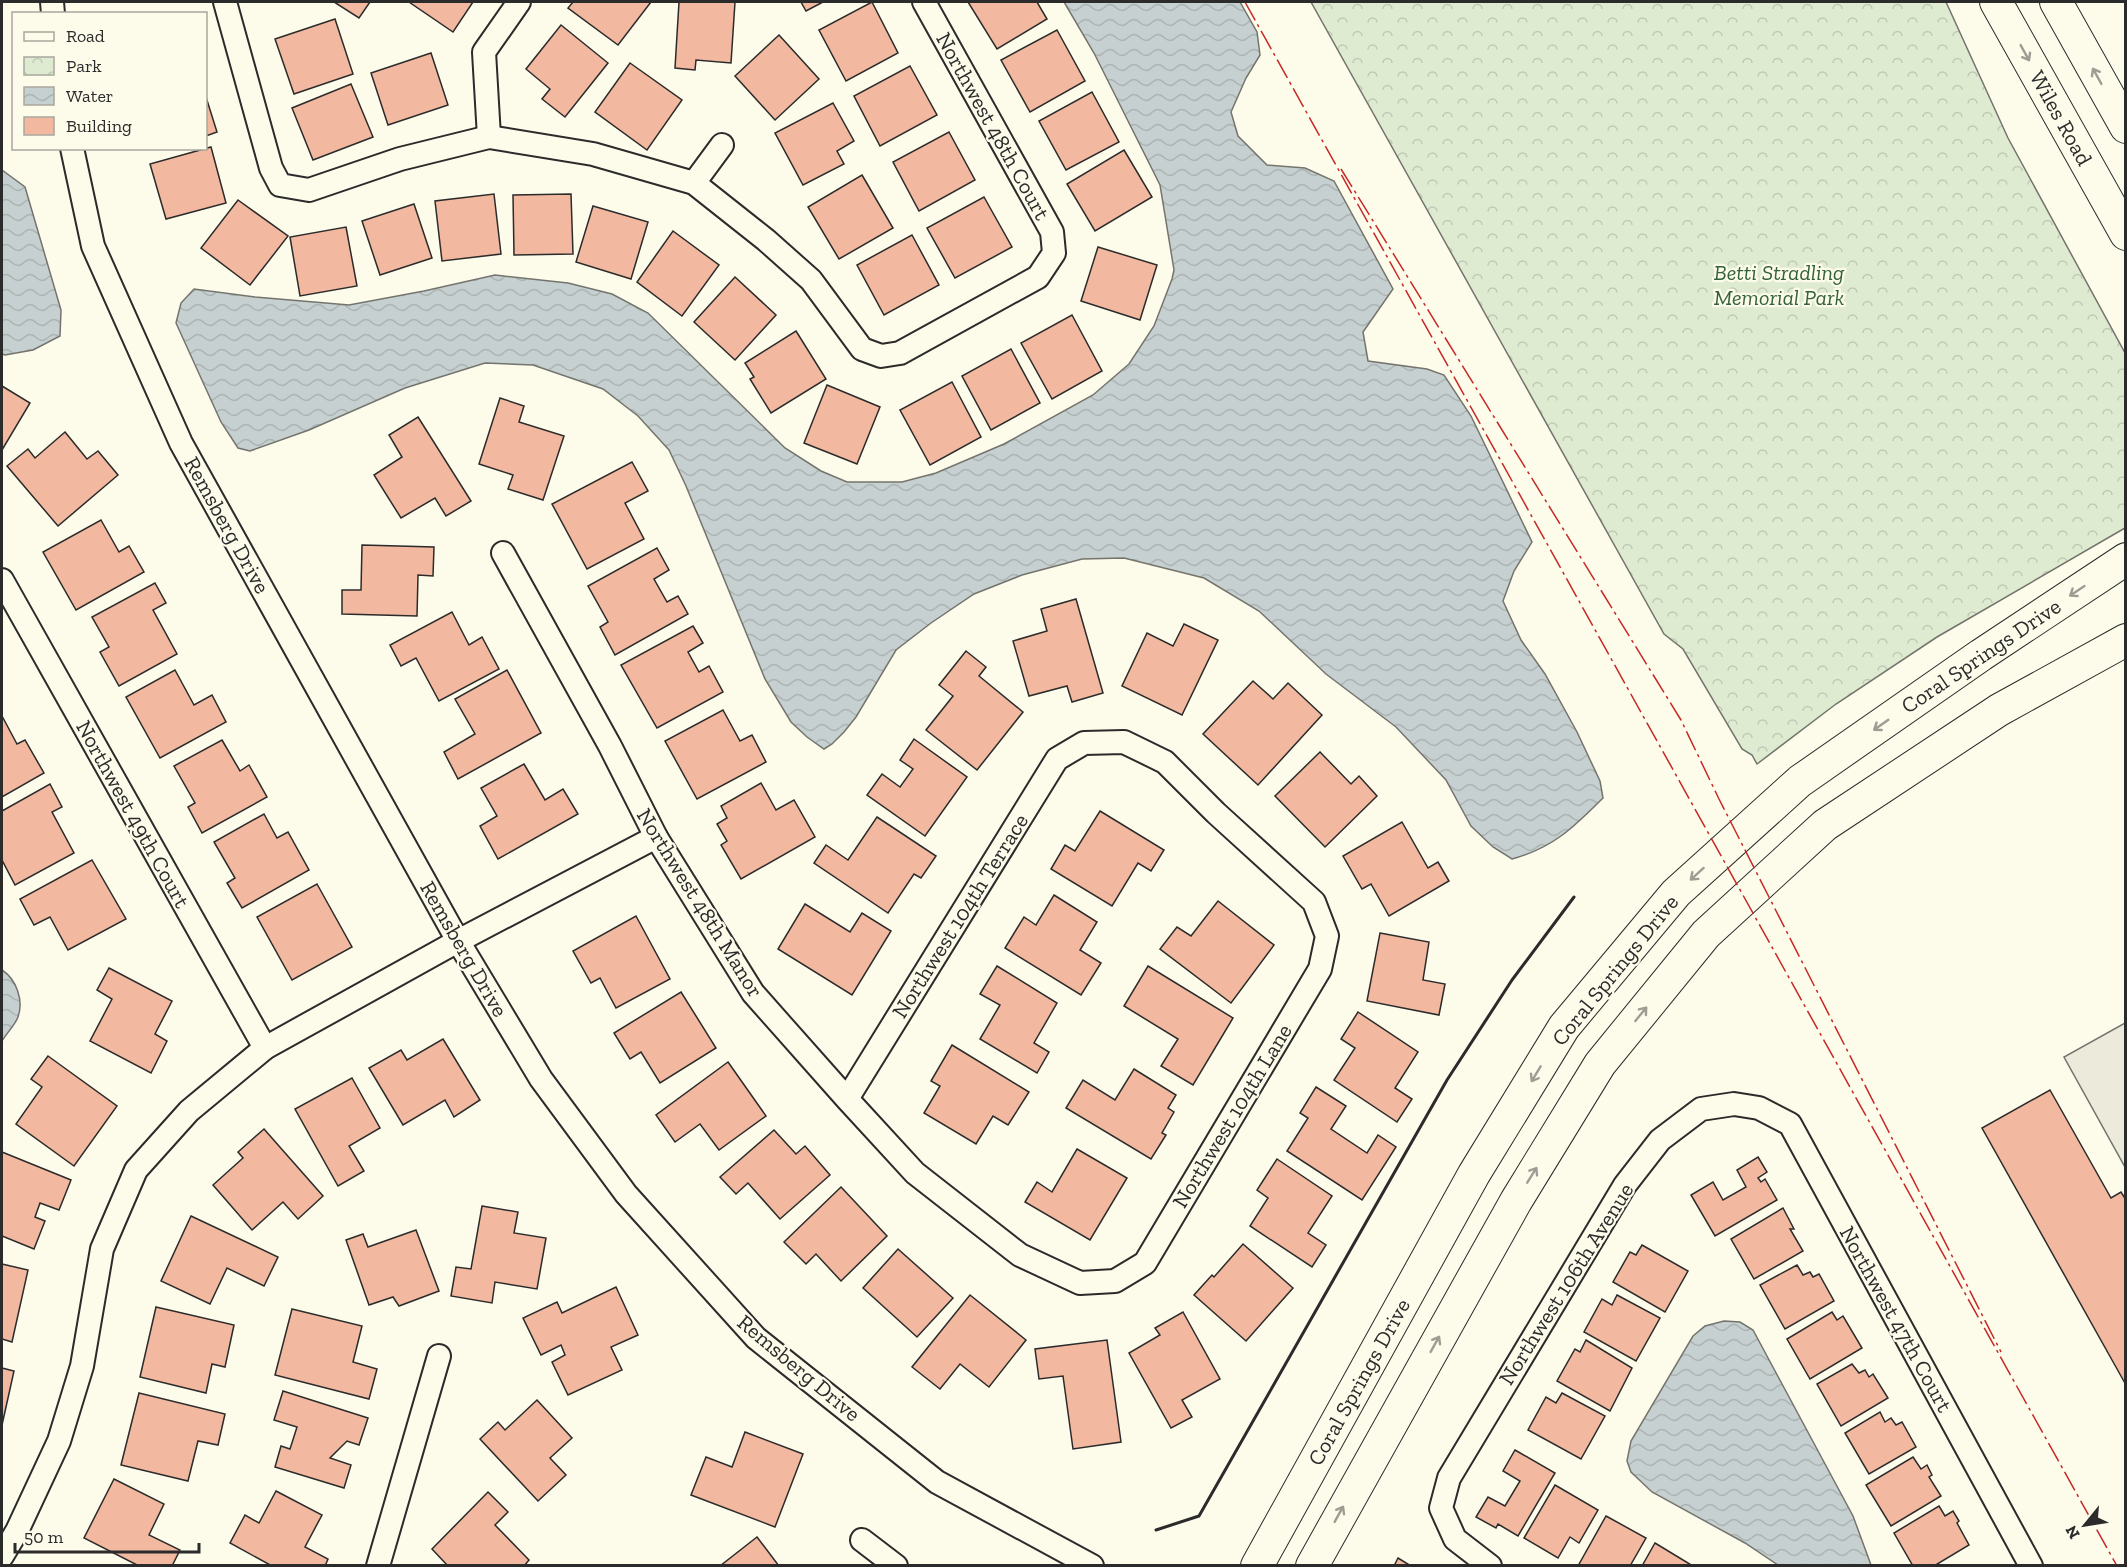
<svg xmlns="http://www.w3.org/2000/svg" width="2127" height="1567" font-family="'Zilla Slab',serif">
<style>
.park{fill:url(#park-crowns);stroke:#74746e;stroke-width:1.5}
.parking{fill:#eceadb;stroke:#74746e;stroke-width:1.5}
.water{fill:url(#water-waves);stroke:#74746e;stroke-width:1.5}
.building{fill:#f2b8a0;stroke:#2b2b2b;stroke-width:1.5}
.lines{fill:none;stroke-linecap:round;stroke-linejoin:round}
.minor-casing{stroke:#2b2b2b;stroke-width:26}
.secondary-casing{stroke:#2b2b2b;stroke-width:34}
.minor{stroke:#fdfbea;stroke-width:22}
.secondary{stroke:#fdfbea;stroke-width:32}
.wall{stroke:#2b2b2b;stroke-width:3}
.power{stroke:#c62828;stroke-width:1.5;stroke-dasharray:21 4.5 3 4.5;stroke-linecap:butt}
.oneway{stroke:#9e9d94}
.labels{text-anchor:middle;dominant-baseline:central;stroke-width:4.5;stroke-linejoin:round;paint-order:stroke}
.street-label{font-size:22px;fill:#2b2b2b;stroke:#fdfbea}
.park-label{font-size:22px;font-style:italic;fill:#34623c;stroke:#fdfbea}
</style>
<defs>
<pattern id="park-crowns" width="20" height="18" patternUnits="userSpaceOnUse" patternTransform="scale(1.5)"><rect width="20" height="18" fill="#deebd1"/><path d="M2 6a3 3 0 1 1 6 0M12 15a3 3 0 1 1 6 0" fill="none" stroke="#bfcab4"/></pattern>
<pattern id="water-waves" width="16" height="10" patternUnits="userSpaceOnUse" patternTransform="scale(1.5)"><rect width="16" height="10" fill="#c7d0d0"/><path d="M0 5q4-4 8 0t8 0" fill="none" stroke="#abb3b3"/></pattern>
</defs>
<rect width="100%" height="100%" fill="#fdfbea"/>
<!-- park -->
<path class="park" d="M1311 2H1946L2008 138 2125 353V528L1937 637 1836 704 1757 764 1752 755 1742 749 1683 649 1664 634Z"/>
<!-- parking -->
<path class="parking" d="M2125 1023V1167L2064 1057Z"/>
<!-- water -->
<g class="water">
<path d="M1064 2H1240L1257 32 1260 55 1246 78 1231 112 1238 136 1267 165 1305 168 1334 181 1393 289 1363 332 1368 361 1427 369 1444 375 1471 416 1532 542 1514 571 1503 601 1521 640 1545 674 1577 732 1600 781 1603 798C1574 827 1553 848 1512 859L1493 847 1471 826 1446 780 1396 727 1326 674 1259 611 1204 578 1124 558 1082 559 1022 575 974 594 931 623 896 650 856 717 844 732 832 744 824 749 807 737 791 722 765 679 686 486 669 450 638 416 603 389 533 365 485 363 405 388 309 430 250 451 238 448 221 422 176 323 181 303 194 289 255 297 349 305 424 291 495 275 568 283 612 294 648 313 785 448 821 471 847 482H902L936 473 1004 444 1093 395 1129 364 1154 326 1172 279 1174 270 1160 185 1094 53Z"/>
<path d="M2 170 25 187 61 310 60 336 33 350 5 355 2 354Z"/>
<path d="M2 970C16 979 24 1000 18 1017 15 1025 6 1034 2 1041Z"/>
<path d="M1724 1321 1740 1322 1753 1330 1853 1516 1871 1565H1778L1745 1543 1652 1492 1631 1472 1627 1461 1631 1441 1693 1336 1705 1326Z"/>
</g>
<!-- building -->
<g class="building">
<path d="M334 2H370L359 18Z"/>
<path d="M409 2H473L453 32Z"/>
<path d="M573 2H651L618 45 568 8Z"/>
<path d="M679 2H735L731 63 696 60 695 70 675 68Z"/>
<path d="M801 2H823L806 11Z"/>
<path d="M872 2 898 53 846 81 819 30Z"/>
<path d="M968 2H1037L1047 19 997 49Z"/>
<path d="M335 19 353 74 294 94 275 39Z"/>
<path d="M561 25 608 63 565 117 542 99 550 89 526 69Z"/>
<path d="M1057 30 1085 81 1030 112 1001 60Z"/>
<path d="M779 35 819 79 775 120 735 76Z"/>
<path d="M431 53 448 105 388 125 371 73Z"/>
<path d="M630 63 682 100 647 150 595 112Z"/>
<path d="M910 66 937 115 880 146 854 96Z"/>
<path d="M351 84 373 137 313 160 292 108Z"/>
<path d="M1092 92 1119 142 1066 170 1039 121Z"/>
<path d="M206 97 217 132 206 136Z"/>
<path d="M833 103 854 141 837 151 844 164 803 185 775 133Z"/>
<path d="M949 132 975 180 919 211 893 162Z"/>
<path d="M211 147 226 203 166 219 150 164Z"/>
<path d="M1124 150 1152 197 1095 231 1067 184Z"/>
<path d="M862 175 893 228 839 259 808 207Z"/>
<path d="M494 194 501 254 442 261 435 201Z"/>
<path d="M571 194 573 254 514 255 513 195Z"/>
<path d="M984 197 1012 247 955 278 927 228Z"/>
<path d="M238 200 288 236 250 285 201 248Z"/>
<path d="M414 204 432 258 380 275 362 221Z"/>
<path d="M593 206 648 222 631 279 576 262Z"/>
<path d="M346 227 357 286 300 296 290 237Z"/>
<path d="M673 231 719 265 682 316 637 282Z"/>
<path d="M912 235 939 285 884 315 857 265Z"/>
<path d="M1098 247 1157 265 1140 320 1081 301Z"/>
<path d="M735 277 776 315 735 360 694 322Z"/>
<path d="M1072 315 1102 371 1052 399 1021 343Z"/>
<path d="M796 331 826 379 771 413 750 379 754 377 745 363Z"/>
<path d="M1011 349 1040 403 991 430 962 376Z"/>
<path d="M952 382 981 437 930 465 900 410Z"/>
<path d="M827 385 880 407 857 464 804 443Z"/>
<path d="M2 386 30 403 2 450Z"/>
<path d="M500 398 524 406 519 422 564 436 543 500 508 489 513 475 479 464Z"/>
<path d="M418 417 471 501 446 516 435 498 401 518 374 475 402 457 389 435Z"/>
<path d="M65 432 87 459 98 451 118 475 58 526 7 466 28 449 35 458Z"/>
<path d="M632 462 648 491 625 503 644 539 587 569 552 504Z"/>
<path d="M101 520 119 552 129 546 144 572 76 610 43 552Z"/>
<path d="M362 545 434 547 433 576 418 575 417 616 342 614V590H361Z"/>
<path d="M657 548 669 570 654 579 667 602 678 596 688 614 615 655 600 627 608 622 588 586Z"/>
<path d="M155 583 166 603 153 610 177 654 119 686 100 652 109 647 92 617Z"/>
<path d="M1076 599 1103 693 1072 702 1067 686 1029 696 1013 641 1047 631 1041 609Z"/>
<path d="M452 612 469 645 482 637 499 669 439 701 416 658 401 666 390 645Z"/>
<path d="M1184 624 1218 640 1182 715 1122 686 1147 633 1173 646Z"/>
<path d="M693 626 703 643 688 652 699 672 709 666 723 692 657 728 621 665Z"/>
<path d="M966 651 986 667 979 676 1023 712 977 770 926 730 953 696 939 685Z"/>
<path d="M175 670 194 705 212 695 226 722 160 758 126 697Z"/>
<path d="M507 670 541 733 458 779 444 752 475 734 455 699Z"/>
<path d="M1253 681 1273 699 1288 683 1322 715 1258 785 1203 734Z"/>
<path d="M723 710 740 741 752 735 766 762 697 799 665 741Z"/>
<path d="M2 716 17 744 25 740 44 773 2 797Z"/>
<path d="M914 739 967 777 925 836 867 795 882 774 900 787 913 769 900 760Z"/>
<path d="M222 740 240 771 249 765 267 797 202 833 188 807 195 803 174 766Z"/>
<path d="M1320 752 1351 784 1359 776 1377 796 1325 847 1275 796Z"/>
<path d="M524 764 545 800 563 789 578 814 498 859 480 826 497 816 481 788Z"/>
<path d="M761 783 776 810 794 800 815 837 741 879 721 845 727 841 717 824 727 818 721 806Z"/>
<path d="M50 784 62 807 52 812 74 853 15 885 2 860V811Z"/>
<path d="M1100 811 1164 850 1151 871 1138 863 1112 906 1051 869 1065 845 1075 851Z"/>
<path d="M264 814 277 838 288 832 309 870 242 908 227 883 235 878 214 842Z"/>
<path d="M877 817 936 856 921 878 914 874 888 913 814 863 826 845 848 860Z"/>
<path d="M1402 822 1428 868 1438 862 1449 881 1389 916 1371 884 1362 889 1343 856Z"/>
<path d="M92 860 126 919 68 950 50 917 34 925 20 899Z"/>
<path d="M317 884 352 947 292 980 257 917Z"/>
<path d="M1054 895 1097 922 1080 950 1101 963 1081 995 1005 948 1024 917 1036 925Z"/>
<path d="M1218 901 1274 945 1231 1003 1160 949 1177 927 1191 936Z"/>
<path d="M805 904 850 932 862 913 891 931 852 995 778 949Z"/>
<path d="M636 916 670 979 616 1008 600 978 591 983 573 951Z"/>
<path d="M1380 933 1429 942 1423 980 1445 984 1439 1015 1367 1001Z"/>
<path d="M997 966 1057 1003 1034 1043 1049 1052 1037 1073 980 1039 1000 1005 980 994Z"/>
<path d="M1148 966 1233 1018 1193 1085 1161 1066 1178 1039 1124 1006Z"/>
<path d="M109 968 172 1001 155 1034 167 1041 151 1073 90 1041 112 999 97 990Z"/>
<path d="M681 992 716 1048 660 1083 641 1052 630 1059 614 1033Z"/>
<path d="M1358 1012 1418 1052 1395 1088 1412 1099 1397 1122 1334 1080 1355 1048 1341 1039Z"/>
<path d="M443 1039 480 1100 454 1117 445 1100 403 1125 369 1068 401 1050 407 1060Z"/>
<path d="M952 1045 1029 1092 1008 1125 993 1116 976 1144 924 1113 940 1086 931 1081Z"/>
<path d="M48 1056 117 1106 74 1166 16 1124 42 1087 31 1079Z"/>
<path d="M728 1062 766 1116 719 1150 700 1124 675 1142 656 1115Z"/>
<path d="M1134 1069 1176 1095 1168 1108 1174 1112 1162 1133 1166 1135 1151 1159 1066 1108 1083 1080 1115 1100Z"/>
<path d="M352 1078 380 1128 349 1146 364 1171 338 1186 295 1109Z"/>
<path d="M1316 1087 1346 1106 1331 1129 1367 1153 1378 1135 1396 1147 1362 1200 1287 1151 1308 1118 1300 1113Z"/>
<path d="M2050 1090 2111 1198 2121 1192 2126 1200V1385L1982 1128Z"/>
<path d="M264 1129 323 1196 298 1219 283 1202 252 1230 213 1185 243 1158 238 1152Z"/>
<path d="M774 1130 796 1154 805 1146 830 1175 780 1219 748 1183 736 1194 720 1177Z"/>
<path d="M1077 1149 1127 1178 1090 1240 1025 1202 1037 1182 1052 1192Z"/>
<path d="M2 1152 71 1180 59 1210 40 1203 35 1217 45 1221 34 1249 2 1236Z"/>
<path d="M1758 1157 1767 1172 1758 1178 1761 1182 1765 1179 1777 1200 1715 1236 1691 1195 1713 1182 1723 1200 1746 1187 1737 1170Z"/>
<path d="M1277 1159 1332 1196 1308 1233 1326 1245 1312 1267 1250 1226 1268 1198 1257 1190Z"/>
<path d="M841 1187 887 1236 841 1281 816 1254 806 1264 784 1242Z"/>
<path d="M482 1206 518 1212 514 1233 546 1238 537 1289 495 1282 492 1303 451 1296 456 1267 471 1269Z"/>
<path d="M1783 1208 1794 1229H1790L1803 1251 1754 1279 1731 1239Z"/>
<path d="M191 1216 278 1257 264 1286 227 1268 210 1304 161 1281Z"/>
<path d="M416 1230 439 1291 399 1306 393 1297 369 1305 346 1240 363 1234 368 1247Z"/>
<path d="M1243 1244 1293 1288 1246 1341 1194 1295 1212 1275 1214 1277Z"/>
<path d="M1642 1245 1688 1271 1665 1312 1613 1282 1630 1252 1636 1255Z"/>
<path d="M898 1249 953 1298 917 1337 863 1288Z"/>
<path d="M2 1264 28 1270 12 1342 2 1339Z"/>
<path d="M1797 1265 1803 1275 1810 1272 1813 1277 1819 1274 1834 1301 1785 1329 1760 1285Z"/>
<path d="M616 1287 638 1335 611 1347 622 1370 568 1395 552 1362 565 1355 561 1345 541 1355 523 1318 557 1302 562 1313Z"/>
<path d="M970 1295 1026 1340 989 1387 960 1364 940 1389 912 1367Z"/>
<path d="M1617 1295 1660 1318 1636 1361 1584 1332 1602 1299 1612 1305Z"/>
<path d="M156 1307 234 1325 225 1367 212 1364 206 1393 140 1377Z"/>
<path d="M292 1309 362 1326 353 1362 377 1369 369 1399 275 1375Z"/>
<path d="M1183 1312 1220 1379 1182 1400 1192 1417 1171 1428 1129 1353 1160 1335 1155 1328Z"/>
<path d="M1832 1312 1837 1320 1843 1316 1862 1348 1810 1379 1787 1339Z"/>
<path d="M1107 1340 1121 1442 1073 1449 1063 1376 1039 1379 1035 1349Z"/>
<path d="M1586 1340 1632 1368 1610 1411 1557 1381 1575 1349 1580 1352Z"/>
<path d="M1852 1364 1859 1373 1865 1370 1869 1377 1873 1374 1888 1398 1841 1426 1817 1384Z"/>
<path d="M2 1368 14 1371 2 1425Z"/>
<path d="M283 1391 368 1418 359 1445 347 1441 330 1458 351 1465 344 1488 275 1467 281 1446 290 1449 297 1427 274 1420Z"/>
<path d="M139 1393 225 1414 218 1445 198 1441 188 1481 121 1465Z"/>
<path d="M1562 1393 1605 1416 1581 1459 1528 1430 1546 1397 1556 1403Z"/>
<path d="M537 1400 572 1438 550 1458 566 1475 538 1501 480 1439 498 1422 505 1430Z"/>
<path d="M1880 1412 1885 1422 1891 1418 1896 1425 1902 1422 1916 1447 1869 1474 1845 1433Z"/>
<path d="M745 1432 803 1454 775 1527 691 1495 706 1457 732 1467Z"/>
<path d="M1515 1450 1555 1473 1518 1536 1498 1524 1496 1528 1476 1517 1488 1497 1505 1506 1520 1481 1503 1471Z"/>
<path d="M1913 1457 1921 1469 1927 1465 1932 1475 1929 1477 1941 1496 1891 1526 1866 1485Z"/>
<path d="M114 1479 164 1504 149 1535 180 1550 172 1566H139L84 1538Z"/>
<path d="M1555 1485 1598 1510 1579 1543 1570 1537 1558 1558 1524 1538Z"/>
<path d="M276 1491 322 1515 305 1547 328 1559 325 1566H272L230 1543 245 1515 259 1523Z"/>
<path d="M488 1492 508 1512 495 1525 529 1560 524 1566H448L432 1549Z"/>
<path d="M1939 1506 1945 1516 1953 1511 1959 1521 1957 1523 1969 1545 1934 1566H1913L1894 1533Z"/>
<path d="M1606 1516 1646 1538 1630 1566H1578Z"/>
<path d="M757 1537 779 1566H720Z"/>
<path d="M1655 1543 1693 1566H1642Z"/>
<path d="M1398 1558 1411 1566H1394Z"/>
</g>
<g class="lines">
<!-- minor casing -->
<g class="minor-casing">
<g id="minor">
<path d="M52 2 53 14"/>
<path d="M225 2 271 168 280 185 309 190 400 159 489 137 593 154 694 183 766 240 811 280 862 349 881 356 900 353 1038 277 1054 253 1052 232 924 2"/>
<path d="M489 137 484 52 519 2"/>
<path d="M72 148 93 246 181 443 458 941 541 1079 626 1194 756 1338 937 1482 1092 1566"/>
<path d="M694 183 722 145"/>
<path d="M503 553 610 746 656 837 753 993 847 1099 915 1173 1020 1255 1080 1283 1115 1281 1145 1263 1320 969 1327 936 1314 902 1216 813 1165 762 1124 742 1084 743 1057 759 847 1099"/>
<path d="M2 580 265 1048"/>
<path d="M862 1540 896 1566"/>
<path d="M2 1556 17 1531 59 1441 82 1366 102 1249 136 1170 189 1111 265 1048 458 941 656 837"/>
<path d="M378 1566 439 1356"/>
<path d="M1490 1566 1455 1539 1441 1508 1449 1478 1625 1185 1660 1140 1701 1109 1734 1104 1759 1108 1790 1124 2031 1566"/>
</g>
</g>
<!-- secondary casing -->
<g class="secondary-casing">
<g id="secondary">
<path d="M1996 2 2126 234"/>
<path d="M2056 2 2126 127"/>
<path d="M1257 1566 1474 1174 1564 1027 1676 893 1800 781 1981 655 2126 559"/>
<path d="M1312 1566 1516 1201 1600 1064 1706 934 1825 825 1999 710 2126 640"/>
</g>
</g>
<!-- minor -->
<use href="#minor" class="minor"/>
<!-- secondary -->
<use href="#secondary" class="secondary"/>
<!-- wall -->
<path class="wall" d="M1156 1530 1199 1516 1447 1080 1512 980 1574 897"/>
<!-- power -->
<g class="power">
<path d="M1245 2 2117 1566"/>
<path d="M1341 169 1681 720 1719 799 2001 1352"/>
</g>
</g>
<!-- one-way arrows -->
<defs><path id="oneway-shaft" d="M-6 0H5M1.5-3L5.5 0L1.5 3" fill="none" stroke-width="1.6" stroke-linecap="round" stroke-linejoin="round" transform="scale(1.5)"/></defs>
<g class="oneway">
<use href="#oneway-shaft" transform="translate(2025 53) rotate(61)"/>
<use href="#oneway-shaft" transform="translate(2097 76) rotate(-119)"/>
<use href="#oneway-shaft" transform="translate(2077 591) rotate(146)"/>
<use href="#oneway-shaft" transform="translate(1881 725) rotate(145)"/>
<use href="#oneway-shaft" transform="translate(1697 874) rotate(138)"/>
<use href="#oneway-shaft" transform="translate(1641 1014) rotate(-51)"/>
<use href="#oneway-shaft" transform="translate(1536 1074) rotate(121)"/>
<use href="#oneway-shaft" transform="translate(1532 1175) rotate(-58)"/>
<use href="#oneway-shaft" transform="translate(1435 1344) rotate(-61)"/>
<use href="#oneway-shaft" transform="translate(1339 1514) rotate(-61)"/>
</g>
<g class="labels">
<!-- street labels -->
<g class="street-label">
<text transform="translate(2061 118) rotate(61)">Wiles Road</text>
<text transform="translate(993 126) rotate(61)">Northwest 48th Court</text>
<text transform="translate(227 525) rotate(61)">Remsberg Drive</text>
<text transform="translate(1981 656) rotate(-34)">Coral Springs Drive</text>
<text transform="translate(133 814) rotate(61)">Northwest 49th Court</text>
<text transform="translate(700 903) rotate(58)">Northwest 48th Manor</text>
<text transform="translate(960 916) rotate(-58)">Northwest 104th Terrace</text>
<text transform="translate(464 949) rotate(60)">Remsberg Drive</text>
<text transform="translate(1615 970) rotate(-51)">Coral Springs Drive</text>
<text transform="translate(1232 1116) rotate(-59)">Northwest 104th Lane</text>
<text transform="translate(1566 1284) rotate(-58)">Northwest 106th Avenue</text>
<text transform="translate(1896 1319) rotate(61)">Northwest 47th Court</text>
<text transform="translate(799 1368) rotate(40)">Remsberg Drive</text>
<text transform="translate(1359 1382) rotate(-61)">Coral Springs Drive</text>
</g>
<!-- park labels -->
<g class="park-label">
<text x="1779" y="272">Betti Stradling<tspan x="1779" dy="25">Memorial Park</tspan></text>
</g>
</g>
<!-- border -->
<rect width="2127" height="1567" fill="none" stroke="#2b2b2b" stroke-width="6"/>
<!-- legend -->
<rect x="12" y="12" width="195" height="138" fill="#fdfbea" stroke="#a9a89e" stroke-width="1.5"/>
<rect x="24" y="32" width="30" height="9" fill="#fdfbea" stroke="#a9a89e" stroke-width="1.5"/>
<text x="66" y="42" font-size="18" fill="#2b2b2b">Road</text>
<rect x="24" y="57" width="30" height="18" fill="url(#park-crowns)" stroke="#a9a89e" stroke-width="1.5"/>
<text x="66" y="72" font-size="18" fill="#2b2b2b">Park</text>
<rect x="24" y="87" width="30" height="18" fill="url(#water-waves)" stroke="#a9a89e" stroke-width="1.5"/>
<text x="66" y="102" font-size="18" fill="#2b2b2b">Water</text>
<rect x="24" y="117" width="30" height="18" fill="#f2b8a0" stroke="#a9a89e" stroke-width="1.5"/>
<text x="66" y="132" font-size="18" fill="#2b2b2b">Building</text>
<!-- north arrow -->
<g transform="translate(2085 1525) rotate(240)" stroke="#fdfbea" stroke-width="4.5" paint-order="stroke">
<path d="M0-4.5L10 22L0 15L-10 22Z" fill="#2b2b2b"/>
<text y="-9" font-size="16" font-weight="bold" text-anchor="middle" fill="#2b2b2b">N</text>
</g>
<!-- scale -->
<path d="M15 1543v9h184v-9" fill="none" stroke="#2b2b2b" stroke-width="3"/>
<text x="24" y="1543" font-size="18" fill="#2b2b2b" stroke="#fdfbea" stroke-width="4.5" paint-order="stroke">50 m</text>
</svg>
